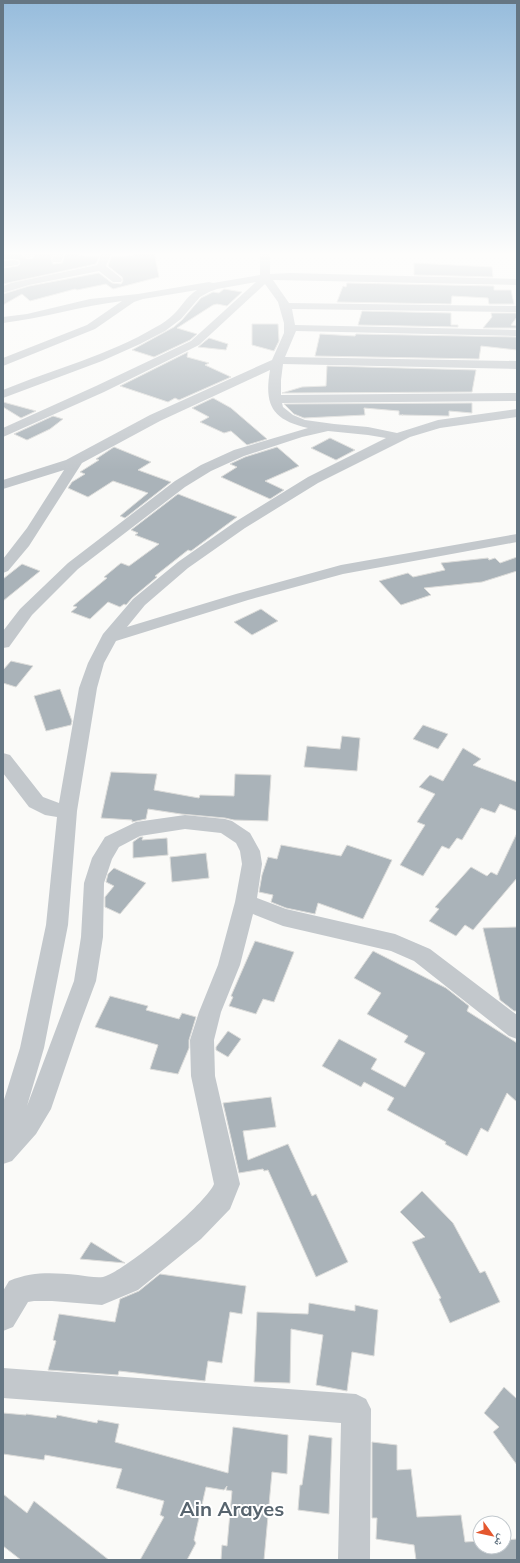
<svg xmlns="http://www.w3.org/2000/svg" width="520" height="1563" font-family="Mulish,'Noto Naskh Arabic',sans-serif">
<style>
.building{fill:#aab3b9;stroke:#dcdcda}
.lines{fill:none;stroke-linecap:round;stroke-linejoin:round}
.minor{fill:#c3c8cc;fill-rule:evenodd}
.labels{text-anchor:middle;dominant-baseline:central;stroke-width:4;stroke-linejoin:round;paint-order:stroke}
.near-quarter-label{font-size:20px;font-weight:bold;fill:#57646e;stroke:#fff}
</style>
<rect width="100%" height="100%" fill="#fafaf8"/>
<!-- building -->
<g class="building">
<path d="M3 252 22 254V256L28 259 33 258 35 252H54L51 259 53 264 62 263 66 252H79L78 255 99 257 96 264 3 284V268L18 266 20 264 19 260 14 259H3Z"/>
<path d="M133 252H154L159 277 113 289 106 284 77 290 75 289 30 301 22 294 3 305V294L29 286 99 273 112 283 121 284 123 281 122 277 108 266 111 257 133 255Z"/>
<path d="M414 263 492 267 493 277 414 275Z"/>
<path d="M347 283 494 286V290H511L514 304H489L488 298 452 296 451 304 337 302 343 286 346 287Z"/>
<path d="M224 289 242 292 227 306 217 304 213 305 177 328 197 334 190 340 154 357 132 350 174 327 182 320 201 298 213 292 219 293Z"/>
<path d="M362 311 451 313V325H458V327L358 325Z"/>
<path d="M491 313H516L517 317 511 325 517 326V328H483L492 317Z"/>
<path d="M252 324H278L279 341 274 351 252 345Z"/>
<path d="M320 334 355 336 356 334 517 337V350L481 346 479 359 315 356Z"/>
<path d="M209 338 228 344 226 350 198 347Z"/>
<path d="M188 352 187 357 209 363 205 365 231 377 179 400 175 398 168 402 120 386Z"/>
<path d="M327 366 476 370 472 392 282 393 302 387 326 386Z"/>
<path d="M213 398 231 408 267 439 247 445 231 431 224 433 200 422 209 417 192 408Z"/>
<path d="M3 402 36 411 21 418 3 407Z"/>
<path d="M472 403V413L449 411V416L402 415H403H399V411L364 408 365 415 304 418 294 414 284 404Z"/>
<path d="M53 416 63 419 50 429 27 440 14 434Z"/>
<path d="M330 438 355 450 336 460 311 448Z"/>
<path d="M114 447 151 462 138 470 171 482 125 518 120 516 148 493 113 481 88 497 68 488 72 482 85 474 80 472 99 460 96 459Z"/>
<path d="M277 447 299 466 265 481 284 490 270 499 221 477 237 467 230 464 245 457Z"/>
<path d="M178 494 237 517 191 551 188 550 155 576 157 577 132 598 126 605 124 604 120 607 108 602 90 619 71 612 77 607 73 606 107 578 104 577 121 563 129 566 159 544 135 535 138 533 131 530Z"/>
<path d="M517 557V571L482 582 424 588 431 595 401 605 379 581 408 573 413 577 445 570 441 563 488 558 489 560 495 558 500 563Z"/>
<path d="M22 564 40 571 3 601V579Z"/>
<path d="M261 609 278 621 252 635 234 622Z"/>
<path d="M11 661 33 666 16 687 3 683V670Z"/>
<path d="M60 689 72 721 71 725 46 731 34 696Z"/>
<path d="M423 725 448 734 438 749 413 739Z"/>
<path d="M342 736 360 738 357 771 304 767 307 746 340 749Z"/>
<path d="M463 748 481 759 473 765 517 782V811L500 804 495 813 481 808 462 840 457 838 449 849 442 846 423 876 400 865 425 825 417 822 435 794 419 787 430 775 443 781Z"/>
<path d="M111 772 157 774 154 790 199 798 200 795 234 796 235 774 271 775 268 821 234 820 225 818 181 814 148 809 146 819 132 822V820L101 818Z"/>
<path d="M517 833V878L473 930 465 925 456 936 429 921 439 909 435 907 471 867 487 876 491 872 497 875Z"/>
<path d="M140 837H143L142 840 167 838 168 855 133 858V842Z"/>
<path d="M281 845 341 856 347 845 392 860 363 919 318 903 315 914 286 908 271 902 273 895 259 892 262 875 268 857 277 859Z"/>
<path d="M206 853 209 878 172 882 170 857Z"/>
<path d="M114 868 146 883 120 914 105 907V897L114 886 106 882 108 874Z"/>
<path d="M517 927V1011H514L500 1000 483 928Z"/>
<path d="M255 941 294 952 274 1002 263 999 256 1014 229 1006 233 997 231 996Z"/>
<path d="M373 951 446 988 469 1006 467 1011 517 1043V1102L507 1093 488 1132 481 1128 467 1156 445 1144 446 1142 387 1110 394 1098 364 1082 361 1087 322 1066 339 1039 377 1059 371 1069 405 1087 425 1053 404 1042 408 1036 367 1014 381 993 354 978Z"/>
<path d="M110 996 148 1006 146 1010 179 1019 182 1013 196 1017 189 1040V1048L178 1074 150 1069 158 1045 95 1027Z"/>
<path d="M228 1031 241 1039 228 1057 216 1050V1047Z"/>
<path d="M271 1097 276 1127 243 1131 248 1160 288 1144 312 1196 316 1194 348 1262 316 1277 268 1170 264 1171 263 1169 239 1173 223 1103Z"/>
<path d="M422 1191 453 1223 480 1273 485 1271 500 1302 450 1323 439 1299 441 1298 412 1242 425 1237 400 1212Z"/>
<path d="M91 1242 125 1263 80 1259Z"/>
<path d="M160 1274 246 1286 242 1314 230 1312 222 1363 208 1361 205 1381 119 1371 118 1375 48 1370 56 1341 53 1340 59 1314 115 1322 120 1299 139 1291Z"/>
<path d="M309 1303 355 1311V1305L378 1310 374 1356 352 1352 347 1391 316 1385 323 1335 291 1329 290 1383 254 1382 257 1312 308 1314Z"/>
<path d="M504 1387 517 1399V1465L493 1432 499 1427 484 1413Z"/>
<path d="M3 1413 26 1415V1414L56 1418 57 1415 97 1423 98 1420 119 1424 115 1442 228 1473 233 1427 288 1435 287 1474 272 1472 264 1560H221L222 1545 227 1546 232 1491 226 1490 227 1486 224 1490 206 1487 194 1540 196 1543 187 1560H140L164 1517 160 1515 164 1501 116 1488 122 1469 45 1455 44 1460 3 1454Z"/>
<path d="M309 1435 332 1438 329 1514 298 1510 300 1485H302Z"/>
<path d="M372 1442 397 1445V1470L411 1469 417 1517 461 1515 465 1542 480 1541V1547H504V1540L517 1539V1560H416L414 1545 376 1539 377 1518H372Z"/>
<path d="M3 1494 27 1513 34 1501 109 1560H21L3 1546Z"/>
</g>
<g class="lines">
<!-- minor -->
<g class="minor">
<path d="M24 252H34L32 257 28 258 23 255Z"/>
<path d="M55 252H65L61 262H53L52 260Z"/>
<path d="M102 252H112L106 266 121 278 122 280 121 282H113L99 271 29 285 3 293V286L11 283 97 265Z"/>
<path d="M260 252H270V274L290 273 517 279V285L273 280 289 303 517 306V312L292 309 295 325 517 330V336L296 331 285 357 517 361V369L283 364 281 380V395L517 393V401L282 403 283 407 293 415 305 420 334 424 368 427 397 433 438 420 517 409V417L440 428 410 437 318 483 245 528 188 568 145 605 127 627 236 594 341 565 517 534V542L343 574 248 600 116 641 104 663 97 688 77 811 68 925 44 1048 27 1106 74 981 81 937 84 883 92 858 105 837 136 822 185 815 225 819 232 821 250 833 260 851 262 864 257 898 286 909 395 934 430 949 517 1015V1039L509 1036 414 961 391 951 283 926 253 914 240 965 221 1012 214 1040 215 1076 240 1184 230 1209 201 1239 138 1290 102 1305 52 1301H34L28 1302 13 1327 3 1331V1291L9 1281C34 1271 53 1273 78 1275 86 1276 96 1278 103 1277 124 1272 206 1204 214 1184L191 1076 190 1040 199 1012 218 965 235 902 242 864 240 851 236 843 221 833 185 829 140 836 119 847 112 859 104 883 103 937 96 981 80 1024 51 1109 36 1134 12 1161 3 1164V1103L20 1048 46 925 57 817 45 815 29 807 3 773V753L10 755 43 797 59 803 79 688 88 663 103 634 133 599 178 562 235 522 308 477 386 438 368 435 328 431 302 437 244 456 211 471 185 487 78 569 32 615 9 647 3 648V631L20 609 68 563 175 481 201 465 234 450 308 428C272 420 264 405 270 370L160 421 82 463 29 546 8 571 3 573V559L27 528 64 470 3 489V480L66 460 150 415 272 360 284 333V323L278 302 265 284 199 345 104 392 3 437V428L96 386 191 341 256 282 217 289 209 292 200 297 181 319 165 331 140 344 102 361 3 398V390C54 369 109 355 156 327 162 324 169 319 174 314 182 306 187 296 197 290L143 299 134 302 95 329 3 366V358L87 325 122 301C82 306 43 318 3 323V317L27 314 90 299 138 294 209 282 213 283 260 275Z"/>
<path d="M14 260 18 261 19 263 18 265 3 267V261Z"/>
<path d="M3 1368 356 1394 366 1399 371 1409 370 1560H338L341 1423 3 1398Z"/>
</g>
</g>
<!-- sky -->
<linearGradient id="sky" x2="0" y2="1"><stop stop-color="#96bcdc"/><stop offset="0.54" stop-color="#fdfdfc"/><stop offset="1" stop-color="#fdfdfc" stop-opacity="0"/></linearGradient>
<rect width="520" height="470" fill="url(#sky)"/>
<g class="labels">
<!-- near-quarter labels -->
<g class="near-quarter-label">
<text x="232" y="1508">Ain Arayes</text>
</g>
</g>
<!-- border -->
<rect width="520" height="1563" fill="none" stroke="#657683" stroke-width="8"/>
<!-- north arrow -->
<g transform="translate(492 1535) rotate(123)"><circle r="19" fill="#ffffff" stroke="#c1c8cd"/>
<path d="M0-3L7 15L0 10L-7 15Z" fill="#e4572e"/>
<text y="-6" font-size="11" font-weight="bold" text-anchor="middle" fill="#657683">ش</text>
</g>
</svg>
